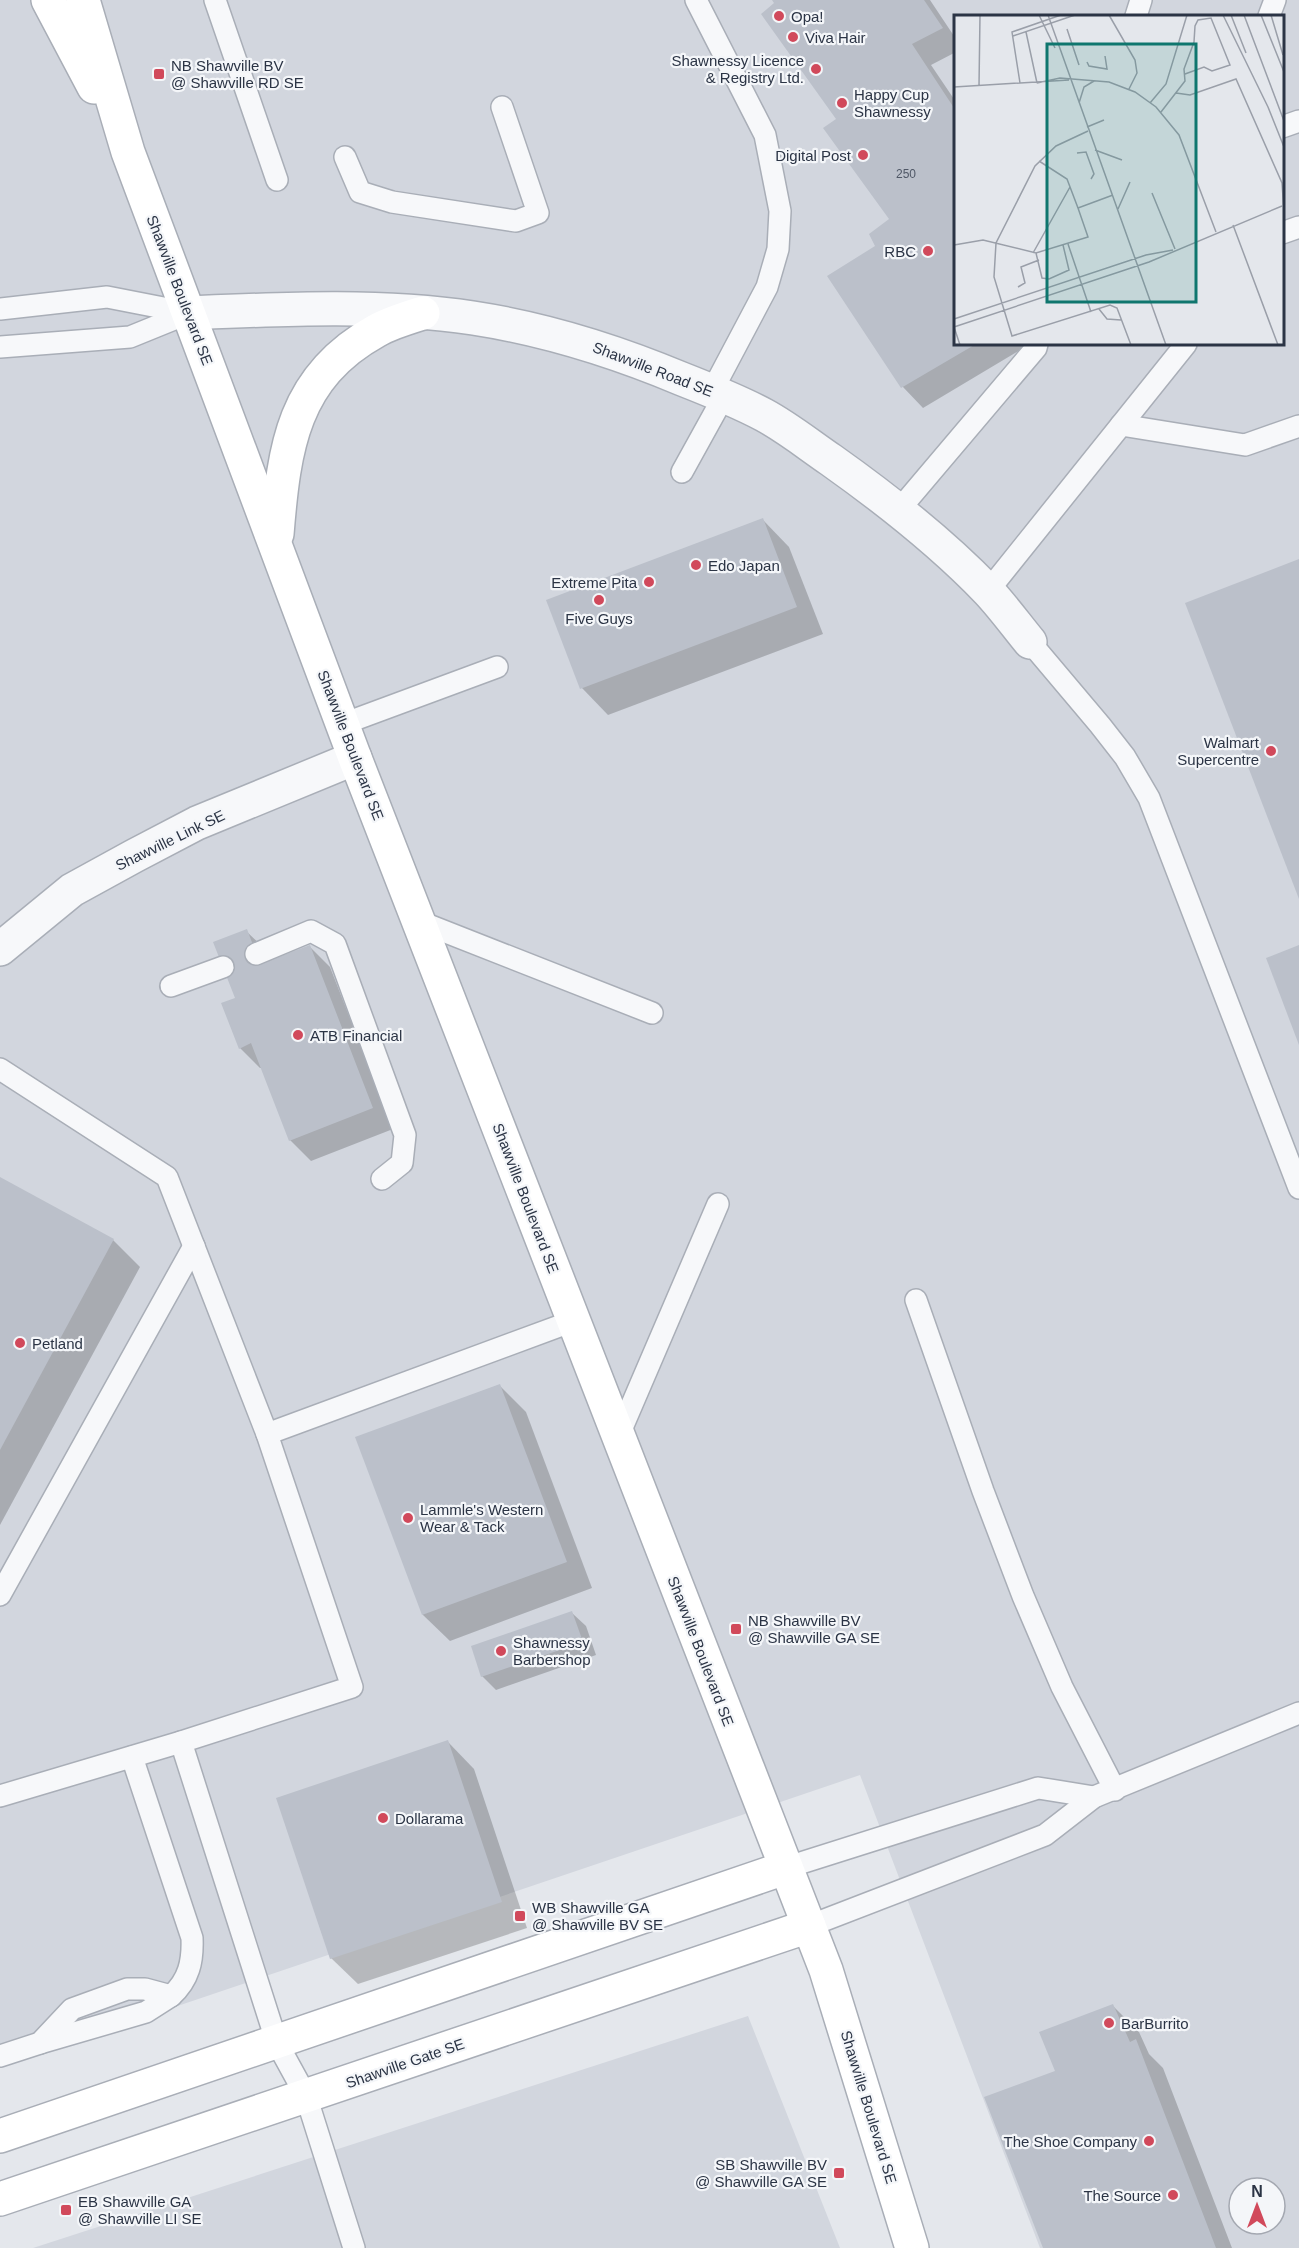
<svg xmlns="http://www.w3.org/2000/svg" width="1299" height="2248" font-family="Helvetica,sans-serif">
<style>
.built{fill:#d2d6de;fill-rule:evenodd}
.shadow{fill:#0003}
.building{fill:#bbc0ca}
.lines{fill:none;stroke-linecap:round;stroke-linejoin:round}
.lane-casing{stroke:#a9aeb7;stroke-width:24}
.street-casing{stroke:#a9aeb7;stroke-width:36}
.secondary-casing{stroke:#a9aeb7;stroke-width:36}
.lane{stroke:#f7f8fa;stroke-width:21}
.street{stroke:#f7f8fa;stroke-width:33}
.secondary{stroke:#fff;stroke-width:33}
.poi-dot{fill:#d1495b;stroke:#f4f6f9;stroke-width:2}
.labels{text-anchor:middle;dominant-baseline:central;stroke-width:4.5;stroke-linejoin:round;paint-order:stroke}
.number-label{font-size:12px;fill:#4f5766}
.poi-label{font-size:15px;fill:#2b3445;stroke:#f4f6f9;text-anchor:start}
.street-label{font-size:15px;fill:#2b3445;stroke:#f4f6f9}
.inset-road{fill:none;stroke:#9a9fa9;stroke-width:1.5}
.view{fill:#0f766e;fill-opacity:0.15;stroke:#0f766e;stroke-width:3}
.inset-edge{fill:none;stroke:#2b3445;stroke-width:3}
</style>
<rect width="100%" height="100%" fill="#e4e7ec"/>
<!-- built -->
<g class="built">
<path d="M0 0H1299V2248H1040L860 1775 0 2066ZM956 16H1282V344H956ZM1239 2188H1275V2224H1239Z"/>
<path d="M748 2016 840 2248H33Z"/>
</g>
<!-- shadow -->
<g class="shadow">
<path d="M773 0H930L956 39V52L931 65 956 102V344H1025V347L923 408 903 387 829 276 877 247 891 220Z"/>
<path d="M763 520 789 547 823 634 608 715 582 688 548 601Z"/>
<path d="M246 931 267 951 271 962 310 947 330 967 393 1129 311 1161 290 1140 262 1068H260L240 1048 237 999Z"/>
<path d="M0 1179 113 1240 140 1267 0 1525Z"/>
<path d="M499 1385 526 1412 592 1588 450 1641 423 1615 357 1438Z"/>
<path d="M572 1613 586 1626 596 1655 496 1690 482 1676Z"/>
<path d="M448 1742 474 1769 527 1928 358 1984 331 1958Z"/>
<path d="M1113 2006 1139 2032 1149 2054 1163 2068 1232 2248H1044L1057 2072Z"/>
</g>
<!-- building -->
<g class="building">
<path d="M772 0H924L943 28 912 44 956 111V344H976L901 388 827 276 875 246 869 234 889 219 823 128 836 119 761 14 774 3Z"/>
<path d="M763 518 797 607 580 689 546 600Z"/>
<path d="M1299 559V899L1185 603Z"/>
<path d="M247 929 260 964 310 945 373 1108 289 1141 251 1043 239 1049 221 1003 235 998 213 942Z"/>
<path d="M1299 945V1045L1266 958Z"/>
<path d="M0 1177 114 1239 0 1450Z"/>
<path d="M500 1384 567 1562 422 1615 355 1437Z"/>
<path d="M572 1611 583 1642 481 1677 471 1646Z"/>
<path d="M448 1740 502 1902 330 1959 276 1798Z"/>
<path d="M1113 2004 1130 2042 1136 2039 1216 2248H1043L984 2097 1055 2071 1039 2032Z"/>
</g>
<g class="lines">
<!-- lane casing -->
<g class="lane-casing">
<g id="lane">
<path d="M215 0 277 180"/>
<path d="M696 0 765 135 780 211 778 249 767 287 712 391"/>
<path d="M1136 16 1141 0"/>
<path d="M1269 16 1275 0"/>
<path d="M1282 127 1299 121"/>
<path d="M345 157 360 192 392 202 516 221 538 213 502 107"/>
<path d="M1282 233 1299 227"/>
<path d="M0 309 107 297 189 313"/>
<path d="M0 347 130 337 189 313"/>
<path d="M1121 425 1245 445 1299 426"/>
<path d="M682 472 724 396"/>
<path d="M898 511 1036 348 1037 344"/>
<path d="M988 591 1186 344"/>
<path d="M1030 642 1100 725 1125 757 1149 798 1299 1188"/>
<path d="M343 724 497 667"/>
<path d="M418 921 652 1013"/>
<path d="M256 954 311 931 335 944 405 1135 402 1163 382 1179"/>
<path d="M171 986 223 967"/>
<path d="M0 1069 167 1177 267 1434 573 1321"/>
<path d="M916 1300 983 1491 1023 1596 1062 1687 1115 1790"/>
<path d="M618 1437 718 1204"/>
<path d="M0 1595 194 1246"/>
<path d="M181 1742 277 2043 306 2096 354 2248"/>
<path d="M0 1796 181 1742 352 1687 267 1434"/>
<path d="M785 1868 1038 1788 1094 1797"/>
<path d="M809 1926 1045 1835 1094 1797 1299 1713"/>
<path d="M40 2043 146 2012 171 1996"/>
<path d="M0 2056 40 2043 72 2009 127 1989H145L171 1996C189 1980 193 1961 192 1938L132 1757"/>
</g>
</g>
<!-- street casing -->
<g class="street-casing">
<g id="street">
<path d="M189 313C282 309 381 304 473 318 545 329 615 351 682 379 710 390 738 401 764 415 788 428 809 445 831 460 886 499 941 542 988 591 1003 607 1016 625 1030 642"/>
<path d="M0 949 72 890 134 856 197 823 355 758"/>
</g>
</g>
<!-- secondary casing -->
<g class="secondary-casing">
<g id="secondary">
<path d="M48 0 94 87"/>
<path d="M83 0 128 152 355 758 826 1970 912 2248"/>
<path d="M277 534C284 447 293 377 376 331 390 323 407 318 423 313"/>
<path d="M0 2136 785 1868"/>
<path d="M0 2199 809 1926"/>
</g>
</g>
<!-- lane -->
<use href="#lane" class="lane"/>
<!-- street -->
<use href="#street" class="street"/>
<!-- secondary -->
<use href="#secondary" class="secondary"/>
</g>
<!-- markers -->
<g class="poi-dot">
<circle cx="779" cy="16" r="6"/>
<circle cx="793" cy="37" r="6"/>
<circle cx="816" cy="69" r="6"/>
<rect x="153" y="68" width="12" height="12" rx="3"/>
<circle cx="842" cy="103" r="6"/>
<circle cx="863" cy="155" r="6"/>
<circle cx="928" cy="251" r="6"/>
<circle cx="696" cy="565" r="6"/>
<circle cx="649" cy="582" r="6"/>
<circle cx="599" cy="600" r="6"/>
<circle cx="1271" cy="751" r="6"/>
<circle cx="298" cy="1035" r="6"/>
<circle cx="20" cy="1343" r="6"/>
<circle cx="408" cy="1518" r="6"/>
<rect x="730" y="1623" width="12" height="12" rx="3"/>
<circle cx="501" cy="1651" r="6"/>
<circle cx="383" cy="1818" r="6"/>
<rect x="514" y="1910" width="12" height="12" rx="3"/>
<circle cx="1109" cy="2023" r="6"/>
<circle cx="1149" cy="2141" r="6"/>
<rect x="833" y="2167" width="12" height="12" rx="3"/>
<circle cx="1173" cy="2195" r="6"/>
<rect x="60" y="2204" width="12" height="12" rx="3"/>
</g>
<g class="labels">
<!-- number labels -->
<g class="number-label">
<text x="906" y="174">250</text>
</g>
<!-- poi labels -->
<g class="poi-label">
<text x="791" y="16">Opa!</text>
<text x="805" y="37">Viva Hair</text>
<text x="804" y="60" text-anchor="end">Shawnessy Licence<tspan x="804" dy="17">&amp; Registry Ltd.</tspan></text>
<text x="171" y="65">NB Shawville BV<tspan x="171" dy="17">@ Shawville RD SE</tspan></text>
<text x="854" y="94">Happy Cup<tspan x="854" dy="17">Shawnessy</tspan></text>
<text x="851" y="155" text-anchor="end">Digital Post</text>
<text x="916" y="251" text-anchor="end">RBC</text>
<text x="708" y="565">Edo Japan</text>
<text x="637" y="582" text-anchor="end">Extreme Pita</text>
<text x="599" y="618" text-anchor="middle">Five Guys</text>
<text x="1259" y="742" text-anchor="end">Walmart<tspan x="1259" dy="17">Supercentre</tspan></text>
<text x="310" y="1035">ATB Financial</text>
<text x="32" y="1343">Petland</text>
<text x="420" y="1509">Lammle's Western<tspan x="420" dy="17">Wear &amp; Tack</tspan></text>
<text x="748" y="1620">NB Shawville BV<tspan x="748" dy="17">@ Shawville GA SE</tspan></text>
<text x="513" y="1642">Shawnessy<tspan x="513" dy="17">Barbershop</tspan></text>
<text x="395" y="1818">Dollarama</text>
<text x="532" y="1907">WB Shawville GA<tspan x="532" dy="17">@ Shawville BV SE</tspan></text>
<text x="1121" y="2023">BarBurrito</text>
<text x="1137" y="2141" text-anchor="end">The Shoe Company</text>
<text x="827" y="2164" text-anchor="end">SB Shawville BV<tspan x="827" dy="17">@ Shawville GA SE</tspan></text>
<text x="1161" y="2195" text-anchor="end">The Source</text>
<text x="78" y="2201">EB Shawville GA<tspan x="78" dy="17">@ Shawville LI SE</tspan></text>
</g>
<!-- street labels -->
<g class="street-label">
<text transform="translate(180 290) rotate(69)">Shawville Boulevard SE</text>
<text transform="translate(653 369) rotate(21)">Shawville Road SE</text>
<text transform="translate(351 745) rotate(69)">Shawville Boulevard SE</text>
<text transform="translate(170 840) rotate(-26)">Shawville Link SE</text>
<text transform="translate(526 1198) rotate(69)">Shawville Boulevard SE</text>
<text transform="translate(701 1651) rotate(69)">Shawville Boulevard SE</text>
<text transform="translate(405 2063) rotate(-19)">Shawville Gate SE</text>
<text transform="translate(869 2107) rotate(73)">Shawville Boulevard SE</text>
</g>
</g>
<!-- overview -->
<g transform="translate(954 15)">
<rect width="330" height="330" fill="#e4e7ec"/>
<path class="inset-road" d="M85 0 101 33M94 0 212 330M155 0 181 45 183 58 175 74M269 0 314 92M277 0 292 38M290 0 330 106M307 0 330 57M317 0 329 40M113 14 125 50M72 17 83 68M59 21 121 0M133 47 135 51 153 54 151 41M66 68 58 17 107 0M83 68 106 63 155 67 181 77 202 92 225 120 262 217M25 71 26 0M0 72 115 65M222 78 236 80 282 64 328 168 330 196M125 88 130 72 140 66M196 88 212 69 233 0M314 92 330 132M207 97 231 66 230 54 240 27 241 11 244 5 257 3 276 50 258 56 250 52 231 59M133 112 150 105M134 116 102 131 81 151 42 228 40 262 58 321 156 290 163 293 177 330M141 135 168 145M123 138 132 137 140 159 137 164M85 146 113 164 124 193 159 180M198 178 221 234M164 194 176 167M279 210 324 330M114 229 137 297M0 230 29 225 82 238 134 222 124 193M79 238 116 172M82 238 88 263 95 264 115 255 109 230M64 272 71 268 67 252 85 245M145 294 153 304 167 305M0 304 192 240 219 235M0 312 195 247 328 191M0 312 6 330"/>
<path class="view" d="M93 29H242V287H93Z"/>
<rect width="330" height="330" class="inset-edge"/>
</g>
<!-- north arrow -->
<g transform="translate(1257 2206)"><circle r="28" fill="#f4f6f9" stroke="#a4a8b1" stroke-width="1.5"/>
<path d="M0-4.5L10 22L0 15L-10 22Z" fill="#d1495b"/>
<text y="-9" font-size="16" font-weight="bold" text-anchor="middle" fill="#2b3445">N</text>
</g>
</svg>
